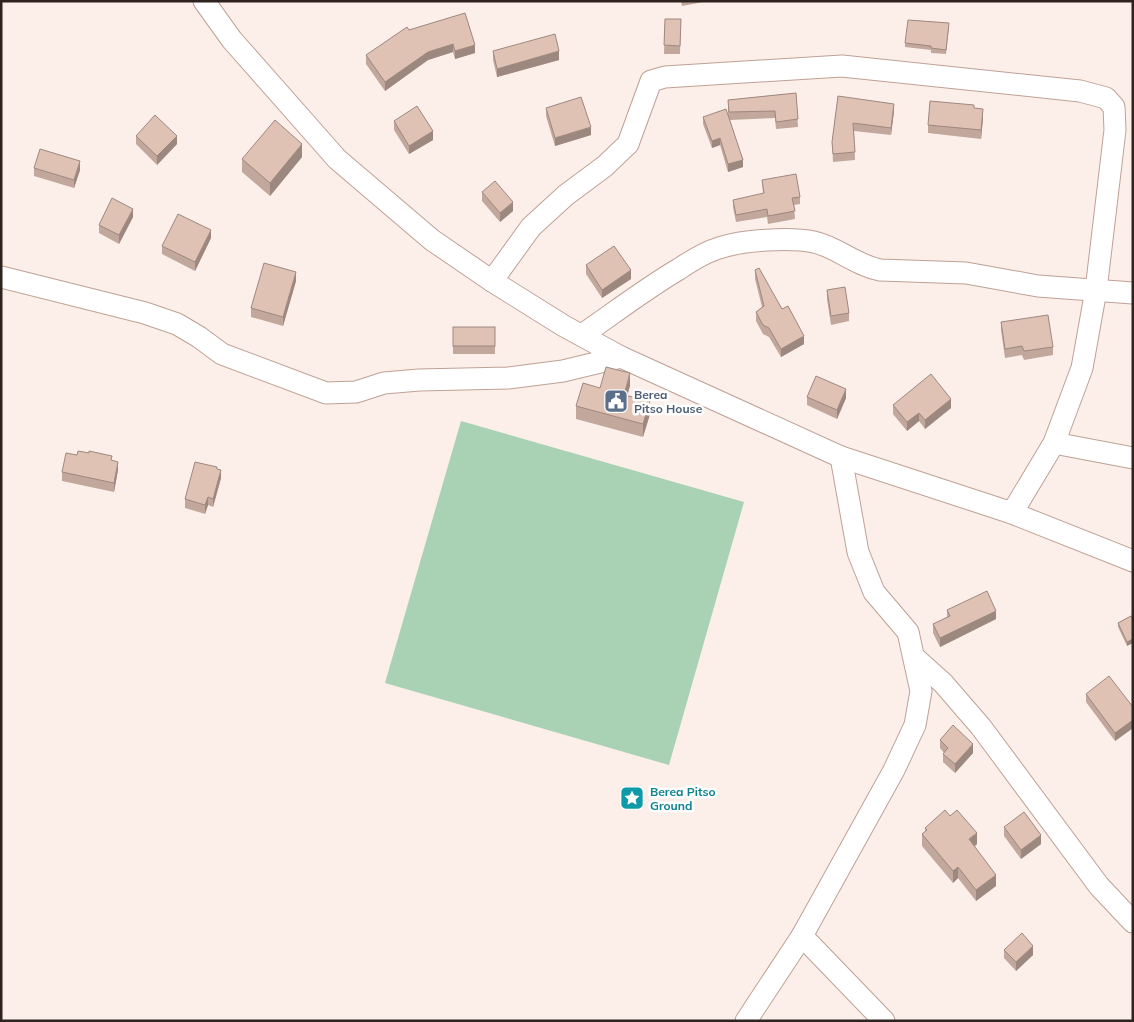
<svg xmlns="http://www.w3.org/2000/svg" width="1134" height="1022" font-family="Mulish,sans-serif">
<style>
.green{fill:#a9d2b4}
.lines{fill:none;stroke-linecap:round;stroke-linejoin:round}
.minor-casing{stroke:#bea195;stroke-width:23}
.minor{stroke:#fff;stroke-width:21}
.wall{fill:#c1a79c}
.shaded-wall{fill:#9d887f}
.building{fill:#e0c2b5;stroke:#9d887f}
.labels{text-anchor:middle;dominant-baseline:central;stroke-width:5;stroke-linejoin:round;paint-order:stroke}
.service-label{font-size:12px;font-weight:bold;fill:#4e5e75;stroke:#fff;text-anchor:start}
.culture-label{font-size:12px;font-weight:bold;fill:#0d838f;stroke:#fff;text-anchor:start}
</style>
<rect width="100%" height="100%" fill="#fcefea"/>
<!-- green -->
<path class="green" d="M461 421 744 502 669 765 385 683Z"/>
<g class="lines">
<!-- minor casing -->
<g class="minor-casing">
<g id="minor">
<path d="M204 1 232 40 337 159 432 240 492 281 564 326 621 357 841 457 1012 513 1133 561"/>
<path d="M1 277 145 313 177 324 199 337 222 354 326 393 356 392 384 383 419 380 508 378 563 371 621 357"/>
<path d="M492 281 531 227 566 195 605 166 628 144 651 81 665 77 842 66 1080 91 1106 98 1114 107 1115 130 1096 290 1082 368 1054 443 1012 513"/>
<path d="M582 335C614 313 645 289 679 269 691 261 705 252 719 248 743 240 790 237 814 242 837 247 855 265 880 270L966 273 1038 286 1133 293"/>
<path d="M1054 443 1133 458"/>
<path d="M914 657 943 683 981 727 1099 886 1133 922"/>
<path d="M802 936 884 1021"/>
<path d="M746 1021 802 936 894 770 915 725 921 691 908 632 874 592 858 552 841 457"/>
</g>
</g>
<!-- minor -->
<use href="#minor" class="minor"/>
</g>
<!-- wall -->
<g class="wall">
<path d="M681 1H709L682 6Z"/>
<path d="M465 13 475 53 455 59 453 52 428 60 385 91 366 64V55Z"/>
<path d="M665 19H681L680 54H664Z"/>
<path d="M949 27 946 54 931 53V50L905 47V43Z"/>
<path d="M493 51 559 60 497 77 493 60Z"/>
<path d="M796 93 798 127 776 129 775 118 730 120 743 167 728 172 720 145 712 148 703 124V117H728V100Z"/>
<path d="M838 96 894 111 891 135 854 131 855 160 833 162 832 142Z"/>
<path d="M546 108 591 135 555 146 546 116Z"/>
<path d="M974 108 983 118 981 139 928 133V125Z"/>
<path d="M394 121 433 140 409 154 394 130Z"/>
<path d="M136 136 177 144 157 165 136 144Z"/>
<path d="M302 157 270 196 242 172V159Z"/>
<path d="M34 168 80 170 74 188 34 176Z"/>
<path d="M762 180 800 197V204L794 205 795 219 768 224 767 217 736 222 733 207V200L763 194Z"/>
<path d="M482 192 513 211 500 222 482 201Z"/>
<path d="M133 217 119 244 99 233V225Z"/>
<path d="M211 238 195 271 162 254V246Z"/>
<path d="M586 265 631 279 602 298 586 274Z"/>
<path d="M755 270 782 309 804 344 781 357 769 337 763 334 756 321V312L762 307 755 279Z"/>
<path d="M296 281 283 326 251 317V308Z"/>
<path d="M827 290 849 313V321L831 325 827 299Z"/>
<path d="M1001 322 1053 347V355L1024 360 1022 355 1005 358 1001 330Z"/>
<rect x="453" y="327" width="42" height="27"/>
<path d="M630 386 627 395 650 414 643 437 576 419V406L600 388Z"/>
<path d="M807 397 846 398 837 419 807 405Z"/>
<path d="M893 405 951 408 925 429 919 421 907 431 893 414Z"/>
<path d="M77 455 112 461 118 470 114 492 62 481V472Z"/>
<path d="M217 469 221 478 213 507 208 505 205 514 185 508V499Z"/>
<path d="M947 610 996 619 940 647 933 633V624L947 617Z"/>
<path d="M1131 616 1127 646 1118 627V623Z"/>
<path d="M1086 694 1133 707V728L1115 741 1086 702Z"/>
<path d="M940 740 973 753 955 773 943 762V754L944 753 940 748Z"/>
<path d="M1004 827 1041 844 1021 859 1004 836Z"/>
<path d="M925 828 977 844 975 846 996 886 976 901 958 878 953 883 922 846V834L925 832Z"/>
<path d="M1004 950 1033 955 1016 971 1004 958Z"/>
</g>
<!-- shaded-wall -->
<g class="shaded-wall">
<path d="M453 44V52L428 60 385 91V82L428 52Z"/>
<path d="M475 45V53L455 59V51Z"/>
<path d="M559 51V60L497 77V69Z"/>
<path d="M894 104V111L891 135V128Z"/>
<path d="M983 109V118L981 139V130Z"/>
<path d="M591 127V135L555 146V138Z"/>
<path d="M433 131V140L409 154V146Z"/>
<path d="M177 136V144L157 165V156Z"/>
<path d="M720 138V145L712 148V141Z"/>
<path d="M302 144V157L270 196V183Z"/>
<path d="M743 160V167L728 172V164Z"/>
<path d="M80 161V170L74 188V180Z"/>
<path d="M513 202V211L500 222V213Z"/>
<path d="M133 209V217L119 244V235Z"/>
<path d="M211 230V238L195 271V262Z"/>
<path d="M631 270V279L602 298V290Z"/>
<path d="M296 272V281L283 326V317Z"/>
<path d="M804 336V344L781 357V349Z"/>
<path d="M630 373V386L624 407V395Z"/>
<path d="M846 389V398L837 419V410Z"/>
<path d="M951 399V408L925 429V420Z"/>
<path d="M650 401V414L643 437V424Z"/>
<path d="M919 413V421L907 431V422Z"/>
<path d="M118 462V470L114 492V483Z"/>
<path d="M221 470V478L213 507V499Z"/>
<path d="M208 497V505L205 514V505Z"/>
<path d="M996 611V619L940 647V638Z"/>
<path d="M1133 639V643L1127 646V642Z"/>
<path d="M1133 720V728L1115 741V733Z"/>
<path d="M973 744V753L955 773V764Z"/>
<path d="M977 833V844L969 850V839Z"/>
<path d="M1041 835V844L1021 859V850Z"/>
<path d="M958 867V878L953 883V871Z"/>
<path d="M996 875V886L976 901V890Z"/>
<path d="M1033 946V955L1016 971V962Z"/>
</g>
<!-- building -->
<g class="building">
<path d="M465 13 475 45 455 51 453 44 428 52 385 82 366 55 407 27 409 30Z"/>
<path d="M665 19H681L680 46 664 45Z"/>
<path d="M908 20 949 23 946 50 931 48V46L905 43Z"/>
<path d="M555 34 559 51 497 69 493 51Z"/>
<path d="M796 93 798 119 776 122 775 111 729 112 728 100Z"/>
<path d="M838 96 894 104 891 128 853 123 855 152 833 154 832 142Z"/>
<path d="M581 97 591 127 555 138 546 108Z"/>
<path d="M930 101 974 105V108L983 109 981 130 928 125Z"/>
<path d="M417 106 433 131 409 146 394 121Z"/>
<path d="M726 109 743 160 728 164 720 138 712 141 703 117Z"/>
<path d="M155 115 177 136 157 156 136 136Z"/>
<path d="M275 120 302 144 270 183 242 159Z"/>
<path d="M40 149 80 161 74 180 34 168Z"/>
<path d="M796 174 800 197 792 198 795 211 768 216 767 209 736 215 733 200 764 193 762 180Z"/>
<path d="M495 181 513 202 500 213 482 192Z"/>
<path d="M112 198 133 209 119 235 99 225Z"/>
<path d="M178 214 211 230 195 262 162 246Z"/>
<path d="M614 246 631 270 602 290 586 265Z"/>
<path d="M264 263 296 272 283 317 251 308Z"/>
<path d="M759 268 782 309 788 306 804 336 781 349 769 328 763 325 756 312 764 306 755 270Z"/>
<path d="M845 287 849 313 831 316 827 290Z"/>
<path d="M1048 315 1053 347 1024 351 1022 346 1005 349 1001 322Z"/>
<rect x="453" y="327" width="42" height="19"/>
<path d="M606 367 630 373 624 395 650 401 643 424 576 406 583 383 600 388Z"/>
<path d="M931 374 951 399 925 420 919 413 907 422 893 405Z"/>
<path d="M816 376 846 389 837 410 807 397Z"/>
<path d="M78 451 89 453V451L112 456 111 460 118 462 114 483 62 472 66 453 77 455Z"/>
<path d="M195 462 217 467V469L221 470 213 499 208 497 205 505 185 499Z"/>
<path d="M987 591 996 611 940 638 933 624 950 616 947 610Z"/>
<path d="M1131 616 1133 620V639L1127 642 1118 623Z"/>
<path d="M1109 676 1133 707V720L1115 733 1086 694Z"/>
<path d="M953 725 973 744 955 764 943 754 948 748 940 740Z"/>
<path d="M945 810 950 816 957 810 977 833 969 839 996 875 976 890 958 867 953 871 922 834 927 830 925 828Z"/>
<path d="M1024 812 1041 835 1021 850 1004 827Z"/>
<path d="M1022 933 1033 946 1016 962 1004 950Z"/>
</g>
<!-- icons -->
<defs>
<g id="civic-square" transform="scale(1.25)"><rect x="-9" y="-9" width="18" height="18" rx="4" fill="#5c6f8a" stroke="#fff"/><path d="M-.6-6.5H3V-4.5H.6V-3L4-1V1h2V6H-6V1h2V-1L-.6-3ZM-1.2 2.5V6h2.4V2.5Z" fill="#fff"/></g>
<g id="sight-square" transform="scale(1.25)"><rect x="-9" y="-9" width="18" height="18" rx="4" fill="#0f9aa8" stroke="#fff"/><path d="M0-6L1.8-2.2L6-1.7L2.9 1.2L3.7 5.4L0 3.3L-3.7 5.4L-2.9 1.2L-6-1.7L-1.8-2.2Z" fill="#fff"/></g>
</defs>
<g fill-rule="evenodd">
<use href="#civic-square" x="616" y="401"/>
<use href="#sight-square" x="632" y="798"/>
</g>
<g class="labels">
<!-- service labels -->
<g class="service-label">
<text x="634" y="394">Berea<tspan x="634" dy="14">Pitso House</tspan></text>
</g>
<!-- culture labels -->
<g class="culture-label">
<text x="650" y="791">Berea Pitso<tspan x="650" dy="14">Ground</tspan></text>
</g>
</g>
<!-- border -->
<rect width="1134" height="1022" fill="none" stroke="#2e231e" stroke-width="5"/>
</svg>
